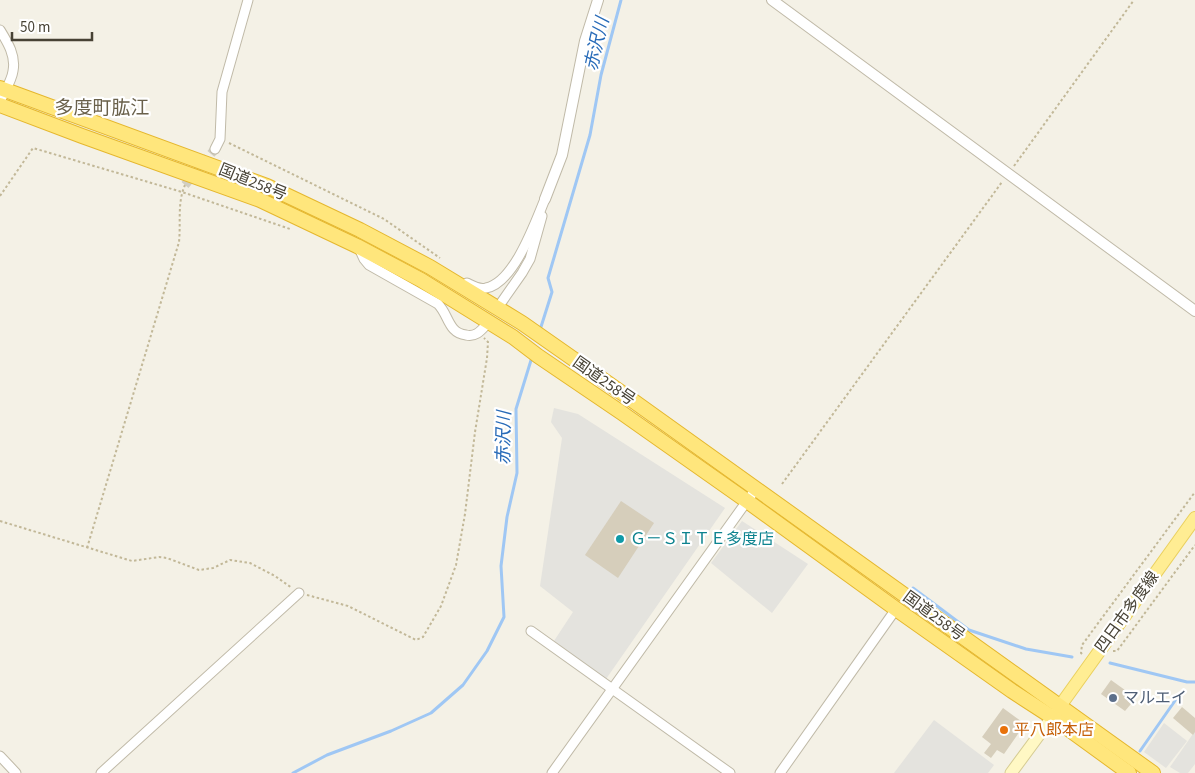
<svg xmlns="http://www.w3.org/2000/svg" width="1195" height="773" font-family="'Source Sans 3','Noto Sans JP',sans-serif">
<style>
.parking{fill:#e4e3de}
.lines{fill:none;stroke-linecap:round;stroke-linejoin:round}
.stream{stroke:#9fc7f4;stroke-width:3}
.building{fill:#d6cebb}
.minor-tunnel{stroke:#d1cec3;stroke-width:9;stroke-dasharray:9 4.5;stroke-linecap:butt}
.minor-casing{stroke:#c0baa8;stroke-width:11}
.tertiary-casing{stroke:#c0baa8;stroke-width:12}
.secondary-casing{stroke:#d6cc93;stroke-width:13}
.primary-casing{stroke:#ead05e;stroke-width:14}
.trunk-casing{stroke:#e5b72e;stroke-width:16}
.path{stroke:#c2b898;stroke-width:2;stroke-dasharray:2.5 2.5;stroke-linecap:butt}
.minor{stroke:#fff;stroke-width:9}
.tertiary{stroke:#fff;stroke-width:10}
.secondary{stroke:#fff8c4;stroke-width:11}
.primary{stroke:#ffed93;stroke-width:12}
.trunk{stroke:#ffe67c;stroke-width:14}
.culture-dot{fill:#0f9aa8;stroke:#fff;stroke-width:2}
.service-dot{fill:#5c6f8a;stroke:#fff;stroke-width:2}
.food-dot{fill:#e8710a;stroke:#fff;stroke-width:2}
.labels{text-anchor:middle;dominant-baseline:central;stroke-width:4.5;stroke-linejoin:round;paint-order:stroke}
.street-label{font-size:16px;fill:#474235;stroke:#fff}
.culture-label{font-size:16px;fill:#0d838f;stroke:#fff;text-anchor:start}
.service-label{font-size:16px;fill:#4e5e75;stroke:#fff;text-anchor:start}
.food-label{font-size:16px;fill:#c56008;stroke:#fff;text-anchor:start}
.water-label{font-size:18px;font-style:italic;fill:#286bb8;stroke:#fff}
.quarter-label{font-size:19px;fill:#6a614b;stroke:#fff}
</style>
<rect width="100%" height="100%" fill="#f4f1e6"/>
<!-- parking -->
<g class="parking">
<path d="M554 408 578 414 725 508 606 679 554 641 573 612 540 586 562 438 551 422Z"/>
<path d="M742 521 808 564 772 613 711 563Z"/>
<path d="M934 720 994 765 988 773H894Z"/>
<path d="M1164 723 1187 741 1166 768 1144 752Z"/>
<path d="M1195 731V764L1188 773H1180L1170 767Z"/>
</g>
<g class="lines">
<!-- stream -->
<g class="stream">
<path d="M540 330 552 292 548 278 590 135 601 75 621 0"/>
<path d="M913 588 969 630 1026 649 1072 657"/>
<path d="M1110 663 1187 682H1195"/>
<path d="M1140 751 1179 695"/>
<path d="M293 773 327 755 391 731 431 713 463 685 487 651 504 617 501 566 507 517 517 473 516 409 532 357"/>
</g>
</g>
<!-- building -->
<g class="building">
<path d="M621 501 654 523 618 578 585 555Z"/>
<path d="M1111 680 1136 698 1125 711 1101 694Z"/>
<path d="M1182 707 1195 718V732L1193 735 1173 718Z"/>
<path d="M1003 708 1025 724 1004 754 997 750 991 758 984 753 991 744 982 737Z"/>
</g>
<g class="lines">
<!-- minor-tunnel -->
<path class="minor-tunnel" d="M185 185 215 149"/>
<!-- minor casing -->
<g class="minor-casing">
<g id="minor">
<path d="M0 30C8 43 16 56 13 71 12 80 4 93 0 101"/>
<path d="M215 149 220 139 222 92 248 0"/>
<path d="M358 246 364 259 369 265 438 304C449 315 448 333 466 335 475 337 480 332 486 325"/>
<path d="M467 283C473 286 479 290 486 288 514 283 535 223 545 199"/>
<path d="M501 303 522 273 530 259 542 216"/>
<path d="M531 631 730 773"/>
<path d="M0 756 16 773"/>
<path d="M101 773 299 593"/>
<path d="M552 773 747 501 756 489"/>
<path d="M780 773 896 609"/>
</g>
</g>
<!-- tertiary casing -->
<g class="tertiary-casing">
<g id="tertiary">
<path d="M772 0 1195 311"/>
<path d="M545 199 562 155 585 41 598 0"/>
</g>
</g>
<!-- secondary casing -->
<g class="secondary-casing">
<path id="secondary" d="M1011 773 1056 712"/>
</g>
<!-- primary casing -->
<g class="primary-casing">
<path id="primary" d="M1060 706 1195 518"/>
</g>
<!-- trunk casing -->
<g class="trunk-casing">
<g id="trunk">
<path d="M0 88 267 186 360 230 430 267 522 323 632 400 1153 773"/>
<path d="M0 105 82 136 260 200 357 246 421 280 513 337 538 356 622 413 747 501 896 609 1012 691 1052 717 1129 773"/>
</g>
</g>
<!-- path -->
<g class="path">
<path d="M229 143 384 219 440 258"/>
<path d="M1014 166 1134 0"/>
<path d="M0 196 33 148 182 192 290 229"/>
<path d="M782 484 1002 182"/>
<path d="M0 521 132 561 159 557 167 558 199 570 213 568 230 560 250 563 275 576 292 588"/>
<path d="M87 548 179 242C181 223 177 203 185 185"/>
<path d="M307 595 348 606 416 640 423 637 441 606 456 565 465 514 475 432 487 358 488 342 484 338"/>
<path d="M1113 651H1117L1195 545"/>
<path d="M1082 654 1081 653 1082 645 1195 492"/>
</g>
<!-- minor -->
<use href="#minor" class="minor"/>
<!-- tertiary -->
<use href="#tertiary" class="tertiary"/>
<!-- secondary -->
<use href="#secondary" class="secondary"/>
<!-- primary -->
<use href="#primary" class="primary"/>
<!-- trunk -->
<use href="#trunk" class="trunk"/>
</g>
<!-- markers -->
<circle class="culture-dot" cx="620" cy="539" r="5"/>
<circle class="service-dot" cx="1113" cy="698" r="5"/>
<circle class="food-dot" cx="1004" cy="730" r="5"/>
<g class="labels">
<!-- street labels -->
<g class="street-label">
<text transform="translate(253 182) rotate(22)">国道258号</text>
<text transform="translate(604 381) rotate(35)">国道258号</text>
<text transform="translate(1127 612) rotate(-54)">四日市多度線</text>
<text transform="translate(934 616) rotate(36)">国道258号</text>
</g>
<!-- culture labels -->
<g class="culture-label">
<text x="630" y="539">Ｇ－ＳＩＴＥ多度店</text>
</g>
<!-- service labels -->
<g class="service-label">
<text x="1123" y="698">マルエイ</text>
</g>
<!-- food labels -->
<g class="food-label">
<text x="1014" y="730">平八郎本店</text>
</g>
<!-- water labels -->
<g class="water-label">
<text transform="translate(597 44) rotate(-77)">赤沢川</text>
<text transform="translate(504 438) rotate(-89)">赤沢川</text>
</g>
<!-- quarter labels -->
<g class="quarter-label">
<text x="102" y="108">多度町肱江</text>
</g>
</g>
<!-- scale -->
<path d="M12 32v8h80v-8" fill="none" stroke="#474235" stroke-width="2.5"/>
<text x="20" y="32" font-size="15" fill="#474235" stroke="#ffffff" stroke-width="4" paint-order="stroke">50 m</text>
</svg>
